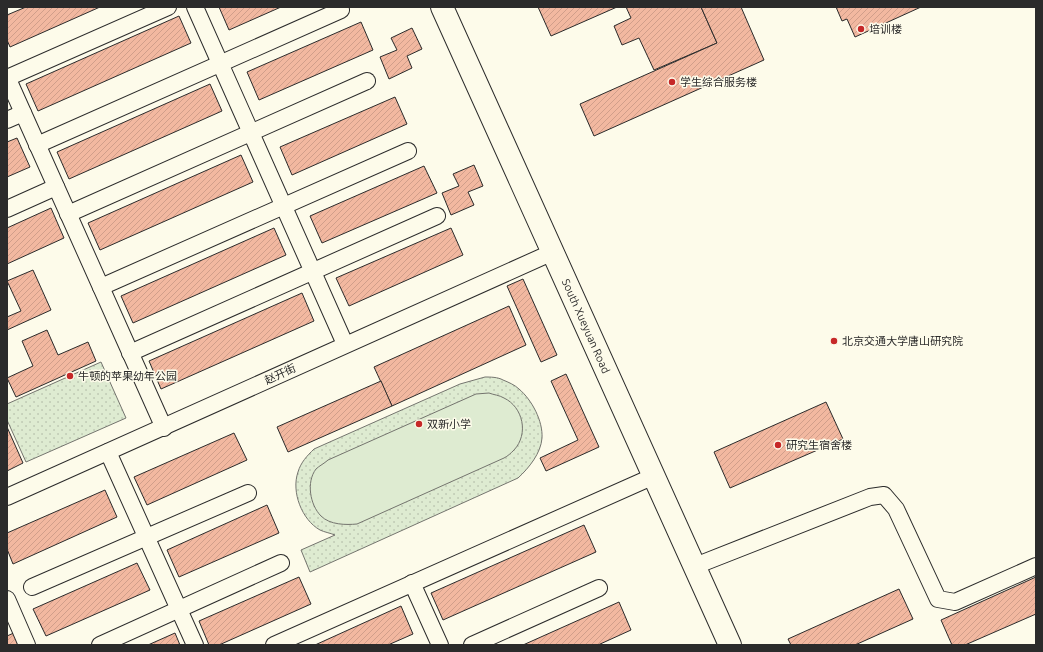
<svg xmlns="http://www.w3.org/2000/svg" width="1043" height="652" font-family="Ubuntu,'Noto Sans SC',sans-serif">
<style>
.grass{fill:url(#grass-dots);stroke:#74746e}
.garden{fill:#deebd1;stroke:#74746e}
.building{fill:url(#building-hatch);stroke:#2b2b2b}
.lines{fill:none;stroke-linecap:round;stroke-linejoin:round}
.minor-casing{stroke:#2b2b2b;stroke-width:18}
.primary-casing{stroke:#2b2b2b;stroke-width:24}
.minor{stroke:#fdfbea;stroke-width:16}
.primary{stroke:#fdfbea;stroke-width:22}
.poi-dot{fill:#c62828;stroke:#fdfbea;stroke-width:1.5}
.labels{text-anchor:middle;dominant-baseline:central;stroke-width:3;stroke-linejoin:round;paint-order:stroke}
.poi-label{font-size:11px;fill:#2b2b2b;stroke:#fdfbea;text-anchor:start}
.street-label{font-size:11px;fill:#2b2b2b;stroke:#fdfbea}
</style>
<defs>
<pattern id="grass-dots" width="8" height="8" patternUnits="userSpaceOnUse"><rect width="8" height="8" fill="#deebd1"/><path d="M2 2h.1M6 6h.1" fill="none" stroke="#bfcab4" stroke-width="1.8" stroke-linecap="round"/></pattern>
<pattern id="building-hatch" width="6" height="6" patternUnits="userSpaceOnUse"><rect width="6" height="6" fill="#f2b8a0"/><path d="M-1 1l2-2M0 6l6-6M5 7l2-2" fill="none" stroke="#d09e8a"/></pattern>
</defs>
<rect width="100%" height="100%" fill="#fdfbea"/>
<!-- grass -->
<g class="grass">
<path d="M101 362 126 418 26 462 7 420V404Z"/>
<path d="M485 377C490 377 498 377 503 380 508 382 515 385 519 389 532 400 543 421 542 438 541 453 529 468 518 478L310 572 301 550 335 535C330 533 324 532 320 530 302 520 291 492 298 472 301 462 307 456 314 449L460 384Z"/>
</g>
<!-- garden -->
<path class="garden" d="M489 393C494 395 499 395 504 398 523 407 529 434 514 450 511 453 508 456 504 458L357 524C346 525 330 525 321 516 310 505 306 482 316 469 319 466 325 463 328 460L476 394Z"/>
<!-- building -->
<g class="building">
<path d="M26 7H100L10 47 7 40V15Z"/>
<path d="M219 7H281L229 30Z"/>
<path d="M538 7H617L551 36Z"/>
<path d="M626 7H701L717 43 654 70 639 38 622 45 614 26 631 18Z"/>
<path d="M701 7H741L764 60 594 136 580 104 717 43Z"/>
<path d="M836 7H921L855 37 847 19 842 21Z"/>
<path d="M179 16 191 43 38 111 26 84Z"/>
<path d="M361 22 373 50 259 100 247 72Z"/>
<path d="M412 28 422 49 407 56 412 68 389 79 380 57 397 50 391 38Z"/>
<path d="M210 84 222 111 69 179 57 152Z"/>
<path d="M395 97 407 124 292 175 280 147Z"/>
<path d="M17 138 30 167 7 177V142Z"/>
<path d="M241 155 253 182 100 250 88 223Z"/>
<path d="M474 165 483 186 468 192 474 205 451 215 442 193 459 186 453 174Z"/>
<path d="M424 166 437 193 322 243 310 216Z"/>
<path d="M51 208 64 238 7 264V228Z"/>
<path d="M274 228 286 255 133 323 121 296Z"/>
<path d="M451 228 463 255 349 306 336 278Z"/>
<path d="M33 270 51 310 7 330V317L21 311 7 281Z"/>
<path d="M523 279 557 355 541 362 507 286Z"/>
<path d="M302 293 314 321 161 389 149 361Z"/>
<path d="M509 306 526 345 392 406 374 367Z"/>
<path d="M47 330 58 355 88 342 96 361 16 397 7 378 33 366 22 341Z"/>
<path d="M566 374 599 447 546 471 540 458 578 440 551 381Z"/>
<path d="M381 381 392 406 288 452 277 427Z"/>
<path d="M826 402 843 439 730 488 714 452Z"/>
<path d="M7 427 23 463 7 471Z"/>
<path d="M234 433 247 460 147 505 134 477Z"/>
<path d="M105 490 117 517 13 564 7 549V533Z"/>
<path d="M267 505 279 533 179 577 167 550Z"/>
<path d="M584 525 596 552 443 620 431 593Z"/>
<path d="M137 563 150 590 46 636 33 609Z"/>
<path d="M299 577 311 604 219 645H209L199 621Z"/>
<path d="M1036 577V614L965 645H952L941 620Z"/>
<path d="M899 589 913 619 855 645H791L788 639Z"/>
<path d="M619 602 631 630 598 645H523Z"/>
<path d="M401 606 413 634 388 645H315Z"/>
<path d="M16 632 22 645H7V636Z"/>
<path d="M175 633 180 645H148Z"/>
</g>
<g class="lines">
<!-- minor casing -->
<g class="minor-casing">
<g id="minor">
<path d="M195 7 345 344"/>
<path d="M7 77 164 428"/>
<path d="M7 78 168 7"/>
<path d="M7 120 23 113"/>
<path d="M37 145 341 10"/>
<path d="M7 209 56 187"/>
<path d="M68 214 367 81"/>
<path d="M101 287 408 151"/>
<path d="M130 353 437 216"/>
<path d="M108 452 195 645"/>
<path d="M7 497 553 252"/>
<path d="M695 566 870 497 884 495 896 509 938 599 955 602 1036 566"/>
<path d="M412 583 440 645"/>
<path d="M32 587 248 493"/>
<path d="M7 599 27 645"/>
<path d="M100 645 281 563"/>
<path d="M274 645 654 476"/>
<path d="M472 645 599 588"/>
</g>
</g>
<!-- primary casing -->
<g class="primary-casing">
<path id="primary" d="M442 7 730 645"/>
</g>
<!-- minor -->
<use href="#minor" class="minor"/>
<!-- primary -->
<use href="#primary" class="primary"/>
</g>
<!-- markers -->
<g class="poi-dot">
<circle cx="861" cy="29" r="4"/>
<circle cx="672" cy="82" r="4"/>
<circle cx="834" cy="341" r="4"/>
<circle cx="70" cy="376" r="4"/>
<circle cx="419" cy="424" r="4"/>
<circle cx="778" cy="445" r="4"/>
</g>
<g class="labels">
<!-- poi labels -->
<g class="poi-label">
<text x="869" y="29">培训楼</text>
<text x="680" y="82">学生综合服务楼</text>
<text x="842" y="341">北京交通大学唐山研究院</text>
<text x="78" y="376">牛顿的苹果幼年公园</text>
<text x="427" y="424">双新小学</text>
<text x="786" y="445">研究生宿舍楼</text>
</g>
<!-- street labels -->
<g class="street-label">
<text transform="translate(586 326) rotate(66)">South Xueyuan Road</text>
<text transform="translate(280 374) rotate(-25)">赵开街</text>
</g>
</g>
<!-- border -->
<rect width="1043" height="652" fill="none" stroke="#2b2b2b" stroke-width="16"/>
</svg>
